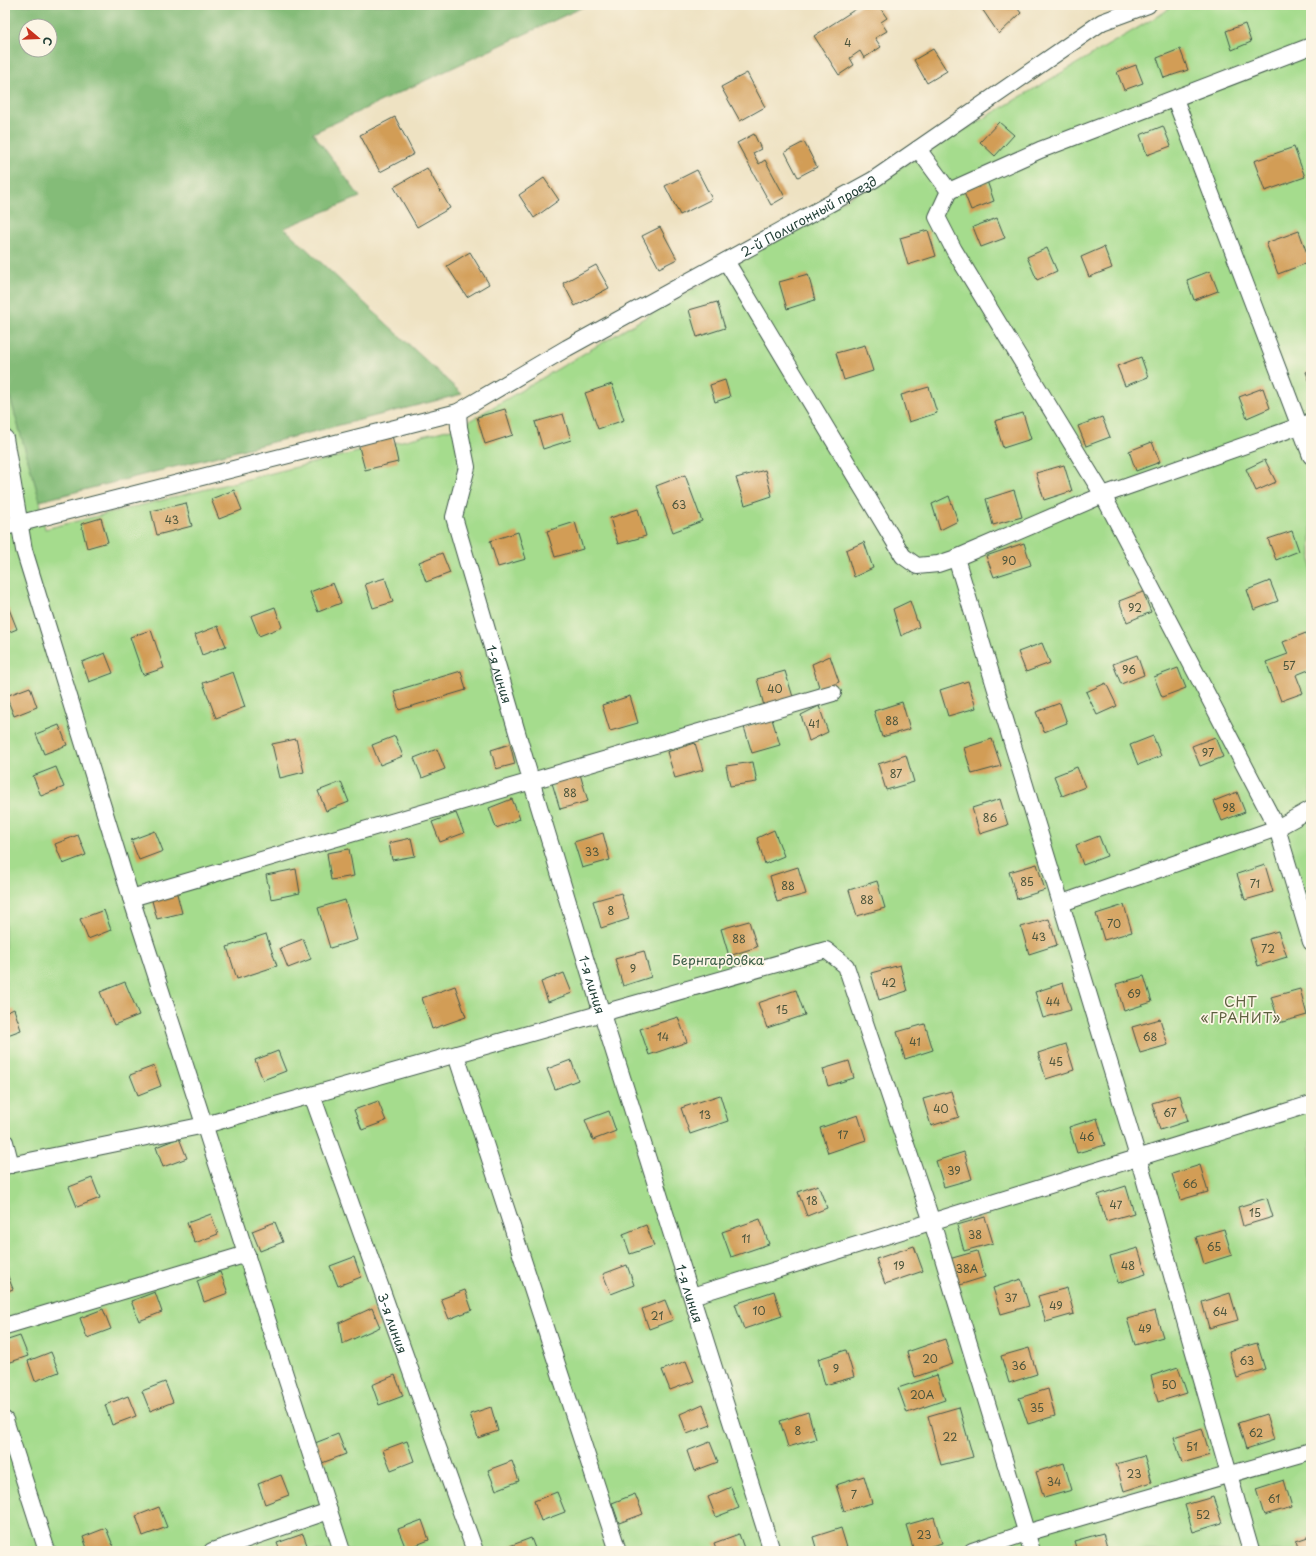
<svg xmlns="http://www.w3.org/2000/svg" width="1316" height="1556" font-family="'Playpen Sans',sans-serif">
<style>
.green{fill:#a5dc8d;stroke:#628c60}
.forest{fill:#84bc78;stroke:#527c56;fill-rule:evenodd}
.building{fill:#d29d56}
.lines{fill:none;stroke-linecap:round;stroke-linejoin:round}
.minor-casing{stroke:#3e5649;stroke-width:18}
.minor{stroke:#fff;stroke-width:16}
.labels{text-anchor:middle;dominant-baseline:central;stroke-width:3.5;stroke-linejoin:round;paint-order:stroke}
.number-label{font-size:11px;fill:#4c553c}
.street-label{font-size:13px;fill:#1f3d34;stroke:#fcf5e5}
.park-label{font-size:13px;fill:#3a5d46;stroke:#fcf5e5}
.neighbourhood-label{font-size:14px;letter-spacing:1px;fill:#5e5f40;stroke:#fcf5e5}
</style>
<rect width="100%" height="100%" fill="#fcf5e5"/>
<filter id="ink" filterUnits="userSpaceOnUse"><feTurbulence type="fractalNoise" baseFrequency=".025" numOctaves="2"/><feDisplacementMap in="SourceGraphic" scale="8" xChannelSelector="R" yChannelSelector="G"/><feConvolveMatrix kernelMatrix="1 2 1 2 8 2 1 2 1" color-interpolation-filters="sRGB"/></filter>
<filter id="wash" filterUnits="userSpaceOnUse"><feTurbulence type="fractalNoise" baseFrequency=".012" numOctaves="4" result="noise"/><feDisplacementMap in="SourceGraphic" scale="16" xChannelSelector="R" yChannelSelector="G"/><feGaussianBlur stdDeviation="0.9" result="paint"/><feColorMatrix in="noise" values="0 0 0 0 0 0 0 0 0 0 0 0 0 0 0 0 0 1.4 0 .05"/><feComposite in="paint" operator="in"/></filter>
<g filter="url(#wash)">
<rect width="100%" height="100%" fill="#eee2c2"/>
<!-- green -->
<path class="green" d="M1174 5H1311V1551H5V380L40 501 45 529 459 427 1163 13Z"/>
<!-- forest -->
<path class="forest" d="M5 5H587L313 133 360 197 284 228 462 394 40 501 5 380ZM26 26H50V50H26Z"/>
<g id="blocks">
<!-- building -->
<g class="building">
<path d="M862 5H878L887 18 881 22 887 31 875 38 881 47 864 58 860 51 850 58 854 65 839 75 814 36Z"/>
<path d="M981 5H1015L1021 13 999 34 980 6Z"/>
<path d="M1245 24 1251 42 1232 50 1226 31Z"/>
<path d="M933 49 947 71 927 83 914 60Z"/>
<path d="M1180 49 1188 70 1164 78 1157 58Z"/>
<path d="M1136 65 1143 83 1124 90 1117 72Z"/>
<path d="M747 73 765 107 740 121 721 87Z"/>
<path d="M395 117 414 154 380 172 360 135Z"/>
<path d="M999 122 1014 135 995 156 980 142Z"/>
<path d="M1163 126 1171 146 1147 155 1140 135Z"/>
<path d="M754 134 761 149 753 153 759 164 765 160 785 197 771 205 737 143Z"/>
<path d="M804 142 817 167 798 177 785 152Z"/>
<path d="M1294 147 1305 177 1265 191 1254 161Z"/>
<path d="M427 168 450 208 417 227 394 187Z"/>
<path d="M697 170 712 199 680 215 665 186Z"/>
<path d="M544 178 559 200 534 218 519 195Z"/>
<path d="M987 181 994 201 971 210 963 190Z"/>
<path d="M997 218 1005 238 981 247 973 227Z"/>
<path d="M660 227 677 259 659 268 642 236Z"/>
<path d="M928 230 936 256 908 265 900 238Z"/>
<path d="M1299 231 1310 262 1278 274 1266 243Z"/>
<path d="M1104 247 1112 268 1089 277 1081 257Z"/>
<path d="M1047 248 1057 271 1037 280 1027 257Z"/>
<path d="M470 252 489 284 467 297 447 266Z"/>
<path d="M596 265 609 288 575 306 563 283Z"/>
<path d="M1210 271 1218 291 1194 300 1187 280Z"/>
<path d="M808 274 815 300 787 309 779 282Z"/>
<path d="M717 302 725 328 697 337 689 310Z"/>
<path d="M865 345 873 371 844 380 836 353Z"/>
<path d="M1141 357 1148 377 1125 386 1117 366Z"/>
<path d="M1311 370V385L1306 372Z"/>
<path d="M725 380 730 397 715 402 710 385Z"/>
<path d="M612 384 624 420 598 429 585 393Z"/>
<path d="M929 387 937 413 909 422 901 395Z"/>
<path d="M1263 388 1270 408 1247 418 1239 397Z"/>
<path d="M505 409 513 435 485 444 477 417Z"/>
<path d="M1023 413 1031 439 1003 448 995 421Z"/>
<path d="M563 414 571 440 543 449 535 422Z"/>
<path d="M1102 417 1110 437 1086 446 1078 426Z"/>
<path d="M392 435 398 462 365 470 358 443Z"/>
<path d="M1152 442 1160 462 1136 471 1129 451Z"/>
<path d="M1265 460 1276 482 1256 491 1246 469Z"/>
<path d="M1064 465 1072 491 1044 500 1036 473Z"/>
<path d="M765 470 772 496 745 505 736 478Z"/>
<path d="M685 475 702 521 673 532 656 486Z"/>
<path d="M234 490 242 510 219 519 211 499Z"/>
<path d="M1014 490 1022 517 993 525 986 499Z"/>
<path d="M949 496 958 521 940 530 932 504Z"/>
<path d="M186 503 192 526 157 535 151 511Z"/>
<path d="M638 509 646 536 618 544 610 518Z"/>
<path d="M101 518 108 542 87 548 81 524Z"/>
<path d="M575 522 583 549 555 557 547 531Z"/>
<path d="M1292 531 1299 551 1276 560 1268 539Z"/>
<path d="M518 532 526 559 498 567 490 541Z"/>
<path d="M864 542 873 568 854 577 846 550Z"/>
<path d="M1024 543 1031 565 994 577 986 556Z"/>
<path d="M442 553 450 573 426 582 419 562Z"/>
<path d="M385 578 393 602 373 608 365 584Z"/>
<path d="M1270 581 1278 601 1254 610 1247 590Z"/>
<path d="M333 583 341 603 318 612 310 592Z"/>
<path d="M1143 592 1151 612 1127 622 1119 601Z"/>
<path d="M910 601 919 627 901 636 893 609Z"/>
<path d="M275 607 282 627 259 636 251 616Z"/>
<path d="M9 609 17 629 5 634V610Z"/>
<path d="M218 626 226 646 202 655 195 635Z"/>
<path d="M151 630 164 668 143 675 130 637Z"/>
<path d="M1306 633 1311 646V669L1296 675 1303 693 1281 701 1266 662 1288 654 1283 642Z"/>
<path d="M1042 643 1050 663 1026 672 1018 652Z"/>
<path d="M105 653 113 673 89 682 82 662Z"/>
<path d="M1137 655 1144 675 1121 684 1113 664Z"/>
<path d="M830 656 839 682 820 690 812 664Z"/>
<path d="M1178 668 1186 688 1162 697 1154 677Z"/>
<path d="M461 671 466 690 399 710 394 691Z"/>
<path d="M785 671 793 697 764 706 757 679Z"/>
<path d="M233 672 245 707 216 718 203 683Z"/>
<path d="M968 681 976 708 948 716 940 690Z"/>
<path d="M1106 683 1117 706 1097 715 1086 692Z"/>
<path d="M30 687 37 707 14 716 6 696Z"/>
<path d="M630 696 638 723 610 731 602 705Z"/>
<path d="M902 702 910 729 882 737 874 711Z"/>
<path d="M1060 703 1067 723 1044 732 1036 712Z"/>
<path d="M819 706 828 732 809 741 801 715Z"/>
<path d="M772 719 780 745 752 753 744 727Z"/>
<path d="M59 725 67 745 44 754 36 734Z"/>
<path d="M395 736 403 756 380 765 372 745Z"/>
<path d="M1153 736 1161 756 1138 765 1130 745Z"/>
<path d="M1215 737 1223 757 1200 766 1192 746Z"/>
<path d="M296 739 304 772 280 778 272 744Z"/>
<path d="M992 739 1001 766 972 774 964 748Z"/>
<path d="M695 743 703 770 675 778 667 752Z"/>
<path d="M510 744 515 764 496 769 491 750Z"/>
<path d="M437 749 445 769 422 778 414 758Z"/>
<path d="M906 755 914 782 886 790 878 764Z"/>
<path d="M753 762 757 782 730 786 726 766Z"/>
<path d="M56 767 64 787 41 796 33 776Z"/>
<path d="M1077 767 1085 787 1062 796 1054 776Z"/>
<path d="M580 774 588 801 560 809 552 783Z"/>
<path d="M341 782 349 802 326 811 318 791Z"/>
<path d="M1237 792 1245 812 1222 821 1214 801Z"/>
<path d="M512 799 520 819 496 828 489 808Z"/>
<path d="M1000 799 1008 825 980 834 972 808Z"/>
<path d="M456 813 464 833 440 842 432 822Z"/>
<path d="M774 830 784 856 765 864 757 838Z"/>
<path d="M155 831 163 851 139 860 131 840Z"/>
<path d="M603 833 610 860 582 868 574 842Z"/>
<path d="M78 835 86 855 63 864 55 844Z"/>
<path d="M1099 836 1107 856 1083 865 1076 845Z"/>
<path d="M411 838 415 856 392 860 389 843Z"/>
<path d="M349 849 354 876 331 880 327 853Z"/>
<path d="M1037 864 1045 890 1017 899 1009 872Z"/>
<path d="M1265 865 1273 892 1245 900 1237 874Z"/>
<path d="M798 867 806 894 777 902 770 876Z"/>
<path d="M296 869 300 893 271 899 266 875Z"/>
<path d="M877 881 885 908 857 916 849 890Z"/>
<path d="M176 890 182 913 157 919 151 897Z"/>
<path d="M621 893 629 919 601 928 593 901Z"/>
<path d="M345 900 357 940 330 948 318 908Z"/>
<path d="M1124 905 1132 932 1104 940 1096 914Z"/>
<path d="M104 910 111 930 88 939 80 919Z"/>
<path d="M1049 919 1057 945 1029 954 1021 927Z"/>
<path d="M749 921 757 947 729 956 721 929Z"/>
<path d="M1278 931 1287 957 1258 966 1250 939Z"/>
<path d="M266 934 277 966 237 979 227 947Z"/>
<path d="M303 939 311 959 288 968 280 948Z"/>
<path d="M644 951 651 977 623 986 615 959Z"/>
<path d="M900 965 907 991 879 1000 871 973Z"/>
<path d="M564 973 572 993 548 1002 541 982Z"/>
<path d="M1144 976 1152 1002 1124 1011 1116 984Z"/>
<path d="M125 982 139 1015 114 1025 100 992Z"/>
<path d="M1063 983 1071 1010 1043 1018 1035 992Z"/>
<path d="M455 986 466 1017 432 1029 422 998Z"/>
<path d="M1300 989 1307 1015 1279 1023 1271 997Z"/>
<path d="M796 990 805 1015 767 1028 758 1003Z"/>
<path d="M14 1009 21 1030 5 1036V1013Z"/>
<path d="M678 1017 687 1042 649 1055 640 1029Z"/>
<path d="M1160 1019 1168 1045 1140 1053 1132 1027Z"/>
<path d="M925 1024 933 1050 905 1059 897 1032Z"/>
<path d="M1066 1044 1074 1070 1046 1079 1038 1053Z"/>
<path d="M278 1051 286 1071 263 1080 255 1060Z"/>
<path d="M571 1060 578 1080 555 1089 547 1069Z"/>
<path d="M849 1061 854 1078 828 1086 823 1069Z"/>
<path d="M154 1066 161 1086 138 1095 130 1075Z"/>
<path d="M951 1091 959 1117 931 1126 923 1099Z"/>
<path d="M720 1095 728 1121 690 1134 681 1108Z"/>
<path d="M1180 1095 1188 1121 1160 1130 1152 1103Z"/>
<path d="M378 1101 386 1121 362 1130 354 1110Z"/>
<path d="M609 1111 616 1131 593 1140 585 1120Z"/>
<path d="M858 1115 866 1140 828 1153 820 1128Z"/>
<path d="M1097 1118 1105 1145 1077 1153 1069 1127Z"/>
<path d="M179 1138 187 1158 163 1167 156 1147Z"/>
<path d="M964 1152 972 1179 944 1187 936 1161Z"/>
<path d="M1200 1165 1208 1192 1180 1200 1172 1174Z"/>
<path d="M92 1178 100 1198 77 1207 69 1187Z"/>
<path d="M818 1185 827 1208 807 1216 798 1192Z"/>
<path d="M1126 1186 1134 1213 1106 1221 1098 1195Z"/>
<path d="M1267 1198 1273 1217 1243 1226 1238 1207Z"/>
<path d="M211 1214 218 1234 195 1243 187 1223Z"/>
<path d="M985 1217 993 1243 964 1251 957 1225Z"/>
<path d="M760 1219 769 1244 731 1257 722 1232Z"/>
<path d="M275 1222 283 1242 260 1251 252 1231Z"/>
<path d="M646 1225 654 1246 630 1254 623 1234Z"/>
<path d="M1224 1229 1232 1255 1204 1264 1196 1237Z"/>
<path d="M914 1246 923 1271 885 1284 876 1259Z"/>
<path d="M1138 1248 1146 1274 1118 1283 1110 1256Z"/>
<path d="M977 1251 985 1277 956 1286 949 1259Z"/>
<path d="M354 1257 361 1277 338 1286 330 1266Z"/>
<path d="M627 1265 634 1285 611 1294 603 1274Z"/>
<path d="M5 1269 13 1289 5 1292Z"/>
<path d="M220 1272 228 1293 204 1302 197 1281Z"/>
<path d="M1021 1279 1029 1306 1001 1314 993 1288Z"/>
<path d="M1067 1288 1074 1314 1046 1322 1038 1296Z"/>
<path d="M465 1290 472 1310 449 1319 441 1299Z"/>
<path d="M774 1291 782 1316 744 1329 735 1304Z"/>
<path d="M155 1292 162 1312 139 1321 131 1301Z"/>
<path d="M1230 1293 1238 1320 1209 1328 1202 1302Z"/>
<path d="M665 1300 673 1320 649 1329 642 1309Z"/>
<path d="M372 1308 380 1327 342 1344 339 1323Z"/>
<path d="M103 1309 111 1329 87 1338 80 1318Z"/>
<path d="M1155 1311 1163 1337 1135 1345 1127 1319Z"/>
<path d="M20 1336 28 1356 5 1364V1341Z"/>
<path d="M945 1339 953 1364 915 1377 907 1352Z"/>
<path d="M1257 1343 1265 1369 1237 1378 1229 1351Z"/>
<path d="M1029 1348 1037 1374 1009 1383 1001 1356Z"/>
<path d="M846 1350 854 1377 825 1385 818 1359Z"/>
<path d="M51 1352 59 1372 35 1381 28 1361Z"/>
<path d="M686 1361 694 1381 670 1390 662 1370Z"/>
<path d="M1178 1367 1187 1393 1158 1402 1151 1376Z"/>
<path d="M395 1375 403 1396 379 1405 372 1385Z"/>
<path d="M937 1375 945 1400 907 1413 898 1388Z"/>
<path d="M165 1382 173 1402 150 1411 142 1391Z"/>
<path d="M1048 1389 1055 1416 1028 1424 1019 1398Z"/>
<path d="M128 1396 136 1416 112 1425 105 1405Z"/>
<path d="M703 1404 711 1425 687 1434 680 1414Z"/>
<path d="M491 1407 498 1431 478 1438 470 1414Z"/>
<path d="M959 1407 973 1457 941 1465 928 1416Z"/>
<path d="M808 1412 816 1439 788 1447 780 1421Z"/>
<path d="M1266 1414 1274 1440 1246 1449 1238 1423Z"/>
<path d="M1202 1428 1210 1455 1182 1463 1174 1437Z"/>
<path d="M338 1434 346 1454 322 1463 315 1443Z"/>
<path d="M407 1441 414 1461 391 1470 383 1450Z"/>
<path d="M710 1442 718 1462 694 1471 687 1451Z"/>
<path d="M1144 1456 1152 1482 1124 1491 1116 1464Z"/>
<path d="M512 1461 519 1481 496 1490 488 1470Z"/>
<path d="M1064 1463 1072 1490 1044 1498 1036 1472Z"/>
<path d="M281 1475 289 1495 265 1504 258 1484Z"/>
<path d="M864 1476 872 1503 844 1511 836 1485Z"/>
<path d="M1284 1480 1292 1507 1264 1515 1256 1489Z"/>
<path d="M731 1487 739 1508 716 1517 708 1497Z"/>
<path d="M557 1492 565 1512 541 1521 534 1501Z"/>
<path d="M635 1494 643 1514 619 1523 612 1503Z"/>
<path d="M1213 1497 1222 1523 1193 1532 1185 1505Z"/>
<path d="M159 1507 167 1527 143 1536 136 1516Z"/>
<path d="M934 1517 942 1543 914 1551 906 1525Z"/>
<path d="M422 1520 429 1540 406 1549 398 1529Z"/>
<path d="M106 1528 114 1548 106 1551H88L83 1537Z"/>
<path d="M841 1528 848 1551H817L813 1537Z"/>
<path d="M1103 1533 1108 1551H1077L1074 1541Z"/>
<path d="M303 1534 307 1545 302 1547 303 1551H280L277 1543Z"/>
<path d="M739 1534 745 1551H717L714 1543Z"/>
<path d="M1311 1536V1551H1299L1296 1541Z"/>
<path d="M531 1538 536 1551H509L507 1547Z"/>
</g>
</g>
</g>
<g filter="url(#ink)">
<use href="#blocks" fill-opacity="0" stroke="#3e5649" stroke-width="1"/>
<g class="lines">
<!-- minor casing -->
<g class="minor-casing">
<g id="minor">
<path d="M1311 46 1040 150 949 191 937 217 954 250 1103 495 1277 828 1311 942"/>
<path d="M1175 99 1311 456"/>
<path d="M918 149 949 191"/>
<path d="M726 261 903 556 917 566 938 564 956 558 1103 495 1311 422"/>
<path id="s1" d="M458 412 459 427 467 467 454 517 531 780 602 1014 772 1551"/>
<path d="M5 438 24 550 131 898 342 1551"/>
<path id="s2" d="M5 527 458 412 567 348 873 180 1102 22 1148 5"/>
<path d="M956 558 1138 1157 1251 1551"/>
<path d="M131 898 833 693"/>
<path d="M1062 903 1277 828 1311 809"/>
<path d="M456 1055 618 1551"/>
<path id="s3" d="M312 1095 475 1551"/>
<path d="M5 1142 11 1165"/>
<path d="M5 1166 205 1125 826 950 846 966 932 1222 1032 1551"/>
<path d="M692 1296 1311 1104"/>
<path d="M5 1326 247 1254"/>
<path d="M5 1420 47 1551"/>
<path d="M212 1551 329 1511"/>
<path d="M972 1551 1026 1533 1311 1451"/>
</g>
</g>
<!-- minor -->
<use href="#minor" class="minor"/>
</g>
</g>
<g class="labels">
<!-- number labels -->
<g class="number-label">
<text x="848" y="42">4</text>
<text x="679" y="504">63</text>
<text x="172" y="519">43</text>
<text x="1009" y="560">90</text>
<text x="1135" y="607">92</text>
<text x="1289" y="665">57</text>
<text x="1129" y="669">96</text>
<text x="775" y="688">40</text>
<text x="892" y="720">88</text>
<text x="814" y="723">41</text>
<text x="1208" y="752">97</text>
<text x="896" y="773">87</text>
<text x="570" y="792">88</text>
<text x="1229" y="807">98</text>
<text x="990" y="817">86</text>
<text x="592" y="851">33</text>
<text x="1027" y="881">85</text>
<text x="1255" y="883">71</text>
<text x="788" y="885">88</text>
<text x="867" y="899">88</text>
<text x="611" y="910">8</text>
<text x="1114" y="923">70</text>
<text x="1039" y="936">43</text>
<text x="739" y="938">88</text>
<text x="1268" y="948">72</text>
<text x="633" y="968">9</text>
<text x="889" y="982">42</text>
<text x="1134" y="993">69</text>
<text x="1053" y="1001">44</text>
<text x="782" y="1009">15</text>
<text x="663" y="1036">14</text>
<text x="1150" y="1036">68</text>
<text x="915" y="1041">41</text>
<text x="1056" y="1061">45</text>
<text x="941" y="1108">40</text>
<text x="1170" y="1112">67</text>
<text x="705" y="1114">13</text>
<text x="843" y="1134">17</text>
<text x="1087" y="1136">46</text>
<text x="954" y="1170">39</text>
<text x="1190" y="1183">66</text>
<text x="812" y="1200">18</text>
<text x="1116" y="1204">47</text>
<text x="1255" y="1212">15</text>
<text x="975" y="1234">38</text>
<text x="746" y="1238">11</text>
<text x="1214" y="1246">65</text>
<text x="899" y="1265">19</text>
<text x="1128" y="1265">48</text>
<text x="967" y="1268">38А</text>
<text x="1011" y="1297">37</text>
<text x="1056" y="1305">49</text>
<text x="759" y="1310">10</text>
<text x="1220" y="1311">64</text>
<text x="657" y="1315">21</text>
<text x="1145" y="1328">49</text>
<text x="930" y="1358">20</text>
<text x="1247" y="1360">63</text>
<text x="1019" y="1365">36</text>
<text x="836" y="1368">9</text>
<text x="1169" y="1384">50</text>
<text x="922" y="1394">20А</text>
<text x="1037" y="1407">35</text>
<text x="798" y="1430">8</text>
<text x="1256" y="1432">62</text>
<text x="950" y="1436">22</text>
<text x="1192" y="1446">51</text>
<text x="1134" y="1473">23</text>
<text x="1054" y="1481">34</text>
<text x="854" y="1494">7</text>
<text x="1274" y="1498">61</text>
<text x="1203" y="1514">52</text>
<text x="924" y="1534">23</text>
</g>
<!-- street labels -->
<g class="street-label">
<text stroke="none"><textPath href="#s2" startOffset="869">2-й Полигонный проезд</textPath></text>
<text stroke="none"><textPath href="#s1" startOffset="271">1-я линия</textPath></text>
<text stroke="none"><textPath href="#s1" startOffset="595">1-я линия</textPath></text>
<text stroke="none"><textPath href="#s1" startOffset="919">1-я линия</textPath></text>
<text stroke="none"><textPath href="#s3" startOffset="242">3-я линия</textPath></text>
</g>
<!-- park labels -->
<g class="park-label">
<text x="718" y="959">Бернгардовка</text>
</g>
<!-- neighbourhood labels -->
<g class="neighbourhood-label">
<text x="1241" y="1001">СНТ<tspan x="1241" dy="16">«ГРАНИТ»</tspan></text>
</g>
</g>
<!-- margin -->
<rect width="1316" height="1556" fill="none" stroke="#fcf5e5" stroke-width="20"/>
<!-- north arrow -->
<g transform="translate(38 38) rotate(109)"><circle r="19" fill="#fcf5e5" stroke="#a4ab9e"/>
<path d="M0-3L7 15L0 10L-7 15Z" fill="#c8321e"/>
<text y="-6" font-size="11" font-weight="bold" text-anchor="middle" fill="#1f3d34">С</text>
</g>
</svg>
